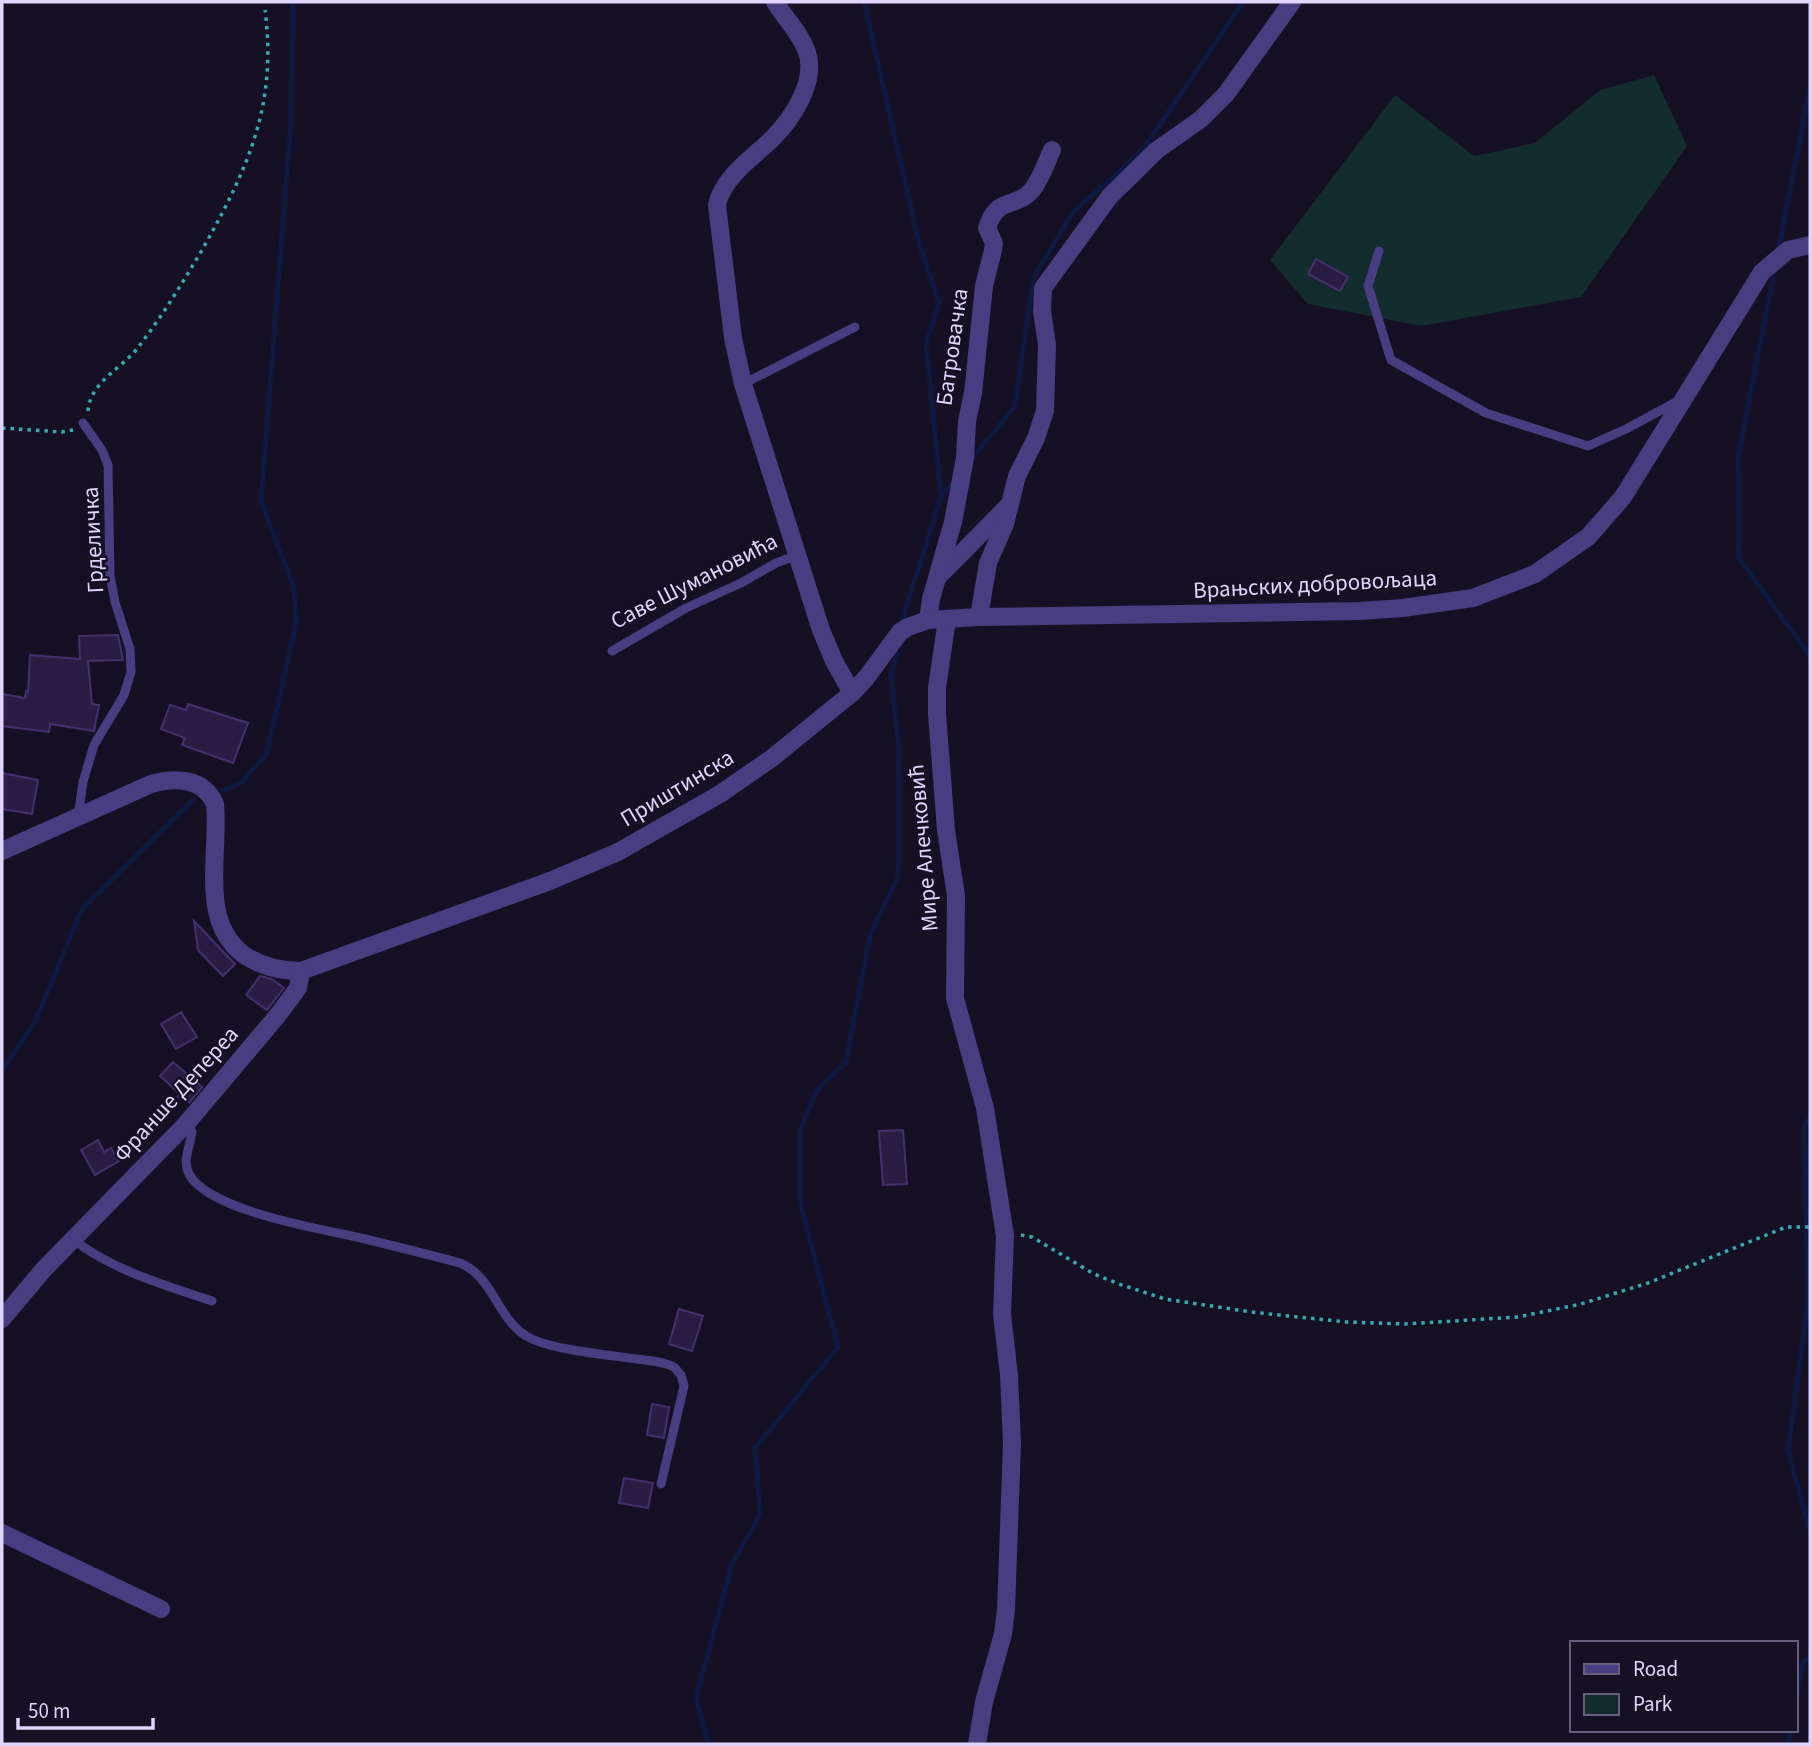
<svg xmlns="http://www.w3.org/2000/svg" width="1812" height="1746" font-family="'Source Sans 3',sans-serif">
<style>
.green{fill:#132c2e}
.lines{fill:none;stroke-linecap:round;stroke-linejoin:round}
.stream{stroke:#0d1941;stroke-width:5}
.building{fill:#2a1d44;stroke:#44306f;stroke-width:2}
.path{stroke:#35aab1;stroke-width:3.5;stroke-dasharray:3.5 5;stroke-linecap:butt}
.service{stroke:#483d81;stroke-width:9}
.minor{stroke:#483d81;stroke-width:18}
.labels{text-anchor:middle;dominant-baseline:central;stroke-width:5;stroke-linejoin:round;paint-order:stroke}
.street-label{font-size:23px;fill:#dfd5fd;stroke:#161024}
</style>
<rect width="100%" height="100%" fill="#161024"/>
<!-- green -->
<path class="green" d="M1654 75 1687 146 1581 297 1421 326 1308 304 1270 260 1395 95 1474 156 1535 143 1600 90Z"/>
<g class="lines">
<!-- stream -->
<g class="stream">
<path d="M864 2 919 243 939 303 926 344 941 497 901 624"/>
<path d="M1778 252 1810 87"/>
<path d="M1775 268 1738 457 1739 558 1810 656"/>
<path d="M970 461 1015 406 1033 279 1073 212 1142 151 1243 2"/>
<path d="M941 497 955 480"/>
<path d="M223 791 242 782 267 753 296 623 294 588 261 501 291 120 293 2"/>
<path d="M2 1070 35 1022 82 909 193 800"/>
<path d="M1810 1117 1804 1127 1808 1301 1788 1451 1810 1531"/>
<path d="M1796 1701 1803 1662 1810 1657"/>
<path d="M711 1744 707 1739 696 1698 732 1564 760 1515 755 1448 838 1347 800 1202V1131L816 1091 846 1062 870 935 898 877 899 750 891 673 897 654"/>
<path d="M1788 1744 1791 1730"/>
</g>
</g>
<!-- building -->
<g class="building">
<path d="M1316 259 1348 277 1340 291 1308 274Z"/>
<path d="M118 635 123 660 88 661 92 704 99 705 94 731 50 724 49 732 2 726V694L25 698 26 691 28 692 30 655 80 659 79 636Z"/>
<path d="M188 704 248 723 233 763 182 745 185 738 161 729 170 705 186 710Z"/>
<path d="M2 773 38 780 32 814 2 809Z"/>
<path d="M194 921 235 964 223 976 198 950Z"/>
<path d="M260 976 272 979 284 988 267 1010 246 995Z"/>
<path d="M181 1012 197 1037 176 1049 161 1024Z"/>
<path d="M173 1062 202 1087 189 1103 178 1097 180 1094 160 1076Z"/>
<path d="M903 1130 907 1184 883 1185 879 1131Z"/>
<path d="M98 1140 104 1152 111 1148 119 1161 95 1175 81 1150Z"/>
<path d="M679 1309 703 1316 692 1351 669 1344Z"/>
<path d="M652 1404 669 1407 664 1438 647 1435Z"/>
<path d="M624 1478 653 1483 648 1508 619 1503Z"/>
</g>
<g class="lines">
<!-- path -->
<g class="path">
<path d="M88 411C90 383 119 370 136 350 162 317 185 279 206 243 250 164 277 102 265 10"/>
<path d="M2 428 62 432 73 430"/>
<path d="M1021 1235 1032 1237 1094 1274 1119 1284 1165 1299 1251 1312 1346 1322 1405 1324 1518 1317 1581 1304 1648 1283 1786 1227H1810"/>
</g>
<!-- service -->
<g class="service">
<path d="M1379 251 1368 286 1391 360 1486 413 1588 446 1626 429 1678 401"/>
<path d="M743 384 855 327"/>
<path d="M612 651 686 608 741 583 776 563 798 555"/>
<path d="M78 817 83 782 94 745 124 695 131 672 130 649 115 602 110 576 108 465 102 450 83 423"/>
<path d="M186 1124 192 1132C190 1147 182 1160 189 1174 209 1211 321 1229 361 1238 394 1246 427 1254 460 1263 495 1277 497 1323 532 1339 555 1350 609 1355 637 1359 649 1361 663 1361 674 1367L681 1375 684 1386 661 1484"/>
<path d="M74 1240C114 1271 165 1285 212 1301"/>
</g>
<!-- minor -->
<g class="minor">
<path d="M775 2C785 19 800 32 807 52 817 82 792 119 772 139 752 158 723 177 717 205L733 338 743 384 821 630 834 661 852 693"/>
<path d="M939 576 1008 506"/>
<path d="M979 617 988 563 1005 524 1017 476 1036 438 1045 411 1047 345 1042 311 1043 288 1110 196 1157 150 1201 119 1226 94 1292 2"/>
<path d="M947 619 937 688V714L946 830 956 896 955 998 985 1108 1005 1236 1002 1314 1009 1375 1012 1444 1006 1610 1003 1634 984 1702 977 1744"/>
<path d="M928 620 931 599 953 522 965 458 967 421 973 393 984 286 993 250 994 243 987 228C997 195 1017 209 1032 190 1041 179 1046 163 1052 150"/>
<path d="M2 851 151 784C175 777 204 778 215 804 220 853 198 921 244 955 262 967 281 971 301 971L550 881 618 852 720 794 772 758 852 693 866 678 900 632 908 627 928 620 979 617 1360 611 1403 608 1473 598 1535 574 1588 537 1623 497 1762 272 1788 250 1810 245"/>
<path d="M2 1319 44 1269 186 1124 278 1015 298 988 301 971"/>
<path d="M2 1533 161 1609"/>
</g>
</g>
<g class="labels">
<!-- street labels -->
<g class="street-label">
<text transform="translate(952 347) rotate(-82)">Батровачка</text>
<text transform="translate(93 540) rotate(-93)">Грделичка</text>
<text transform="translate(694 581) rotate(-27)">Саве Шумановића</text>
<text transform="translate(1315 584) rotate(-3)">Врањских добровољаца</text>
<text transform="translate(677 788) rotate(-31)">Приштинска</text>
<text transform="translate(923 848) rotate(-95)">Мире Алечковић</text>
<text transform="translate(176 1094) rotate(-48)">Франше Депереа</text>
</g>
</g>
<!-- border -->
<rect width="1812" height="1746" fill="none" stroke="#dfd5fd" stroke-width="7"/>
<!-- legend -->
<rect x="1570" y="1641" width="228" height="91" fill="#161024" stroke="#665f7b" stroke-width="2"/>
<rect x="1584" y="1664" width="35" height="10" fill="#483d81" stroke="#665f7b" stroke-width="2"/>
<text x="1633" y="1676" font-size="21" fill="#dfd5fd">Road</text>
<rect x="1584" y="1694" width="35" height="21" fill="#132c2e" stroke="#665f7b" stroke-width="2"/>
<text x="1633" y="1711" font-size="21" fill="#dfd5fd">Park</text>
<!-- scale -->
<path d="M18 1718v10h135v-10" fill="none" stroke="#dfd5fd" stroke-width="3.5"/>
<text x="28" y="1718" font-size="21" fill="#dfd5fd" stroke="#161024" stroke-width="5" paint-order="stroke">50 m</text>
</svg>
